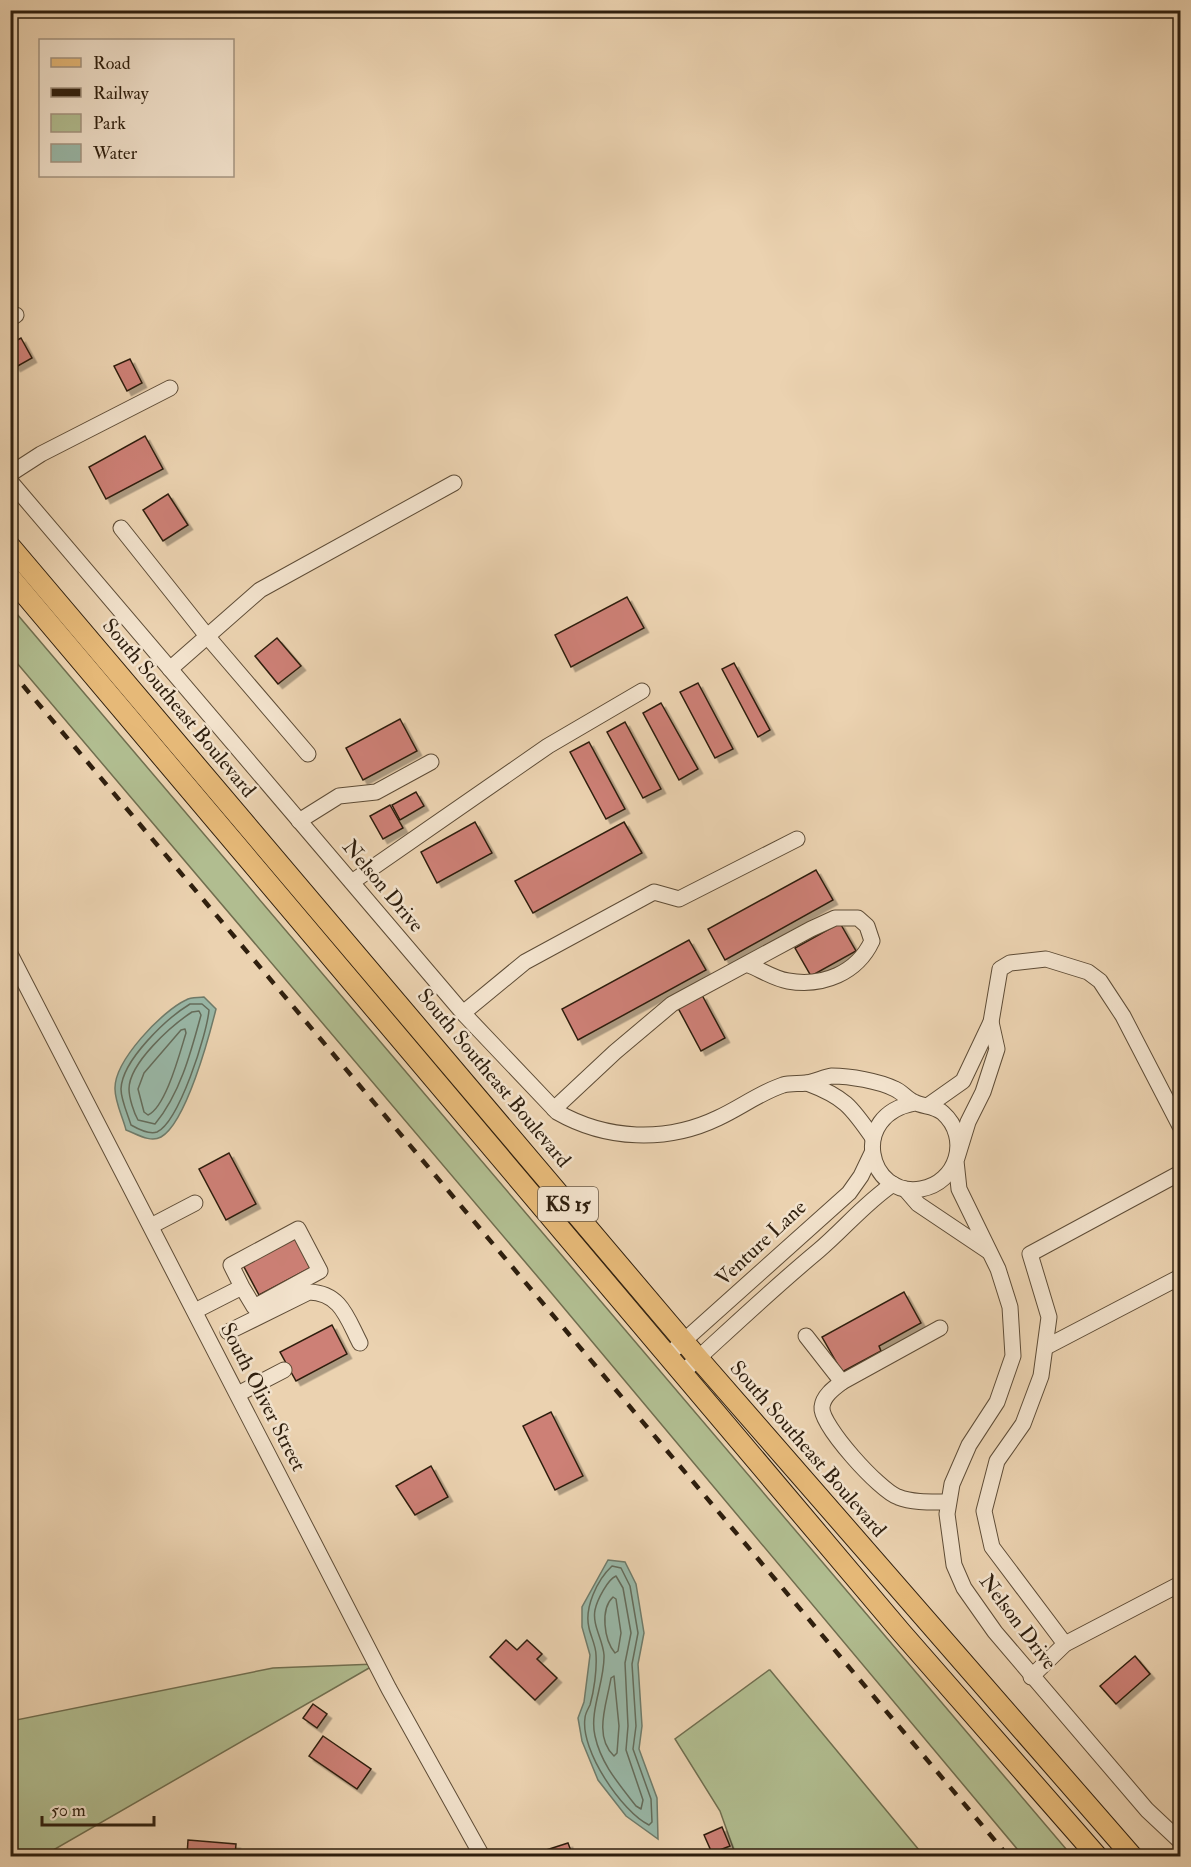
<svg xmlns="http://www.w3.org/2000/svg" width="1191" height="1867" font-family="'IM FELL Double Pica',serif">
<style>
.green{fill:#b1bd90;stroke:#706e4f;stroke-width:1.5}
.water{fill:#99b8a8;stroke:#6f7b6a;stroke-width:1.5}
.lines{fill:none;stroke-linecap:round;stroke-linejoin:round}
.shore{stroke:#646c5b;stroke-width:1.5}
.building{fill:#cd8076;stroke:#2f1f0e;stroke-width:1.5;filter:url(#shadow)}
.minor-casing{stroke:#5e4c36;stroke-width:17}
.major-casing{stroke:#2f1f0e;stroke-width:22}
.minor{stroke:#f2e2cc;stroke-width:15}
.major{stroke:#e6b978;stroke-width:20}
.rail{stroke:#2f1f0e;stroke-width:4.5;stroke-dasharray:10 10;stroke-linecap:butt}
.labels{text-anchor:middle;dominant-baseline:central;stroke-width:5;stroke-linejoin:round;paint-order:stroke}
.shield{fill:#f2e2cc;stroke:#6a5a47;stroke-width:1.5}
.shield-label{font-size:20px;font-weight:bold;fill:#2f1f0e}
.street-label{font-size:21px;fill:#2f1f0e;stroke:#f2e2cc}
</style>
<defs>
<filter id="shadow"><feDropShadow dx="4.5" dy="4.5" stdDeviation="0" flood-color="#0004"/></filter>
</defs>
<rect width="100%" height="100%" fill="#ebd2b0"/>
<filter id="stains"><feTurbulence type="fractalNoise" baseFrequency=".00333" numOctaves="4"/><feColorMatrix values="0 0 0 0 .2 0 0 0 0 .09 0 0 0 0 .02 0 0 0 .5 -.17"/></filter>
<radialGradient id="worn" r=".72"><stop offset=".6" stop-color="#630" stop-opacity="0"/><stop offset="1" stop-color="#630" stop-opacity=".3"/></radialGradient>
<!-- green -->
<g class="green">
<path d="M11 607 1072 1856H1023L543 1283 11 656Z"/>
<path d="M376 1664 43 1856H11V1721L273 1668Z"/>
<path d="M769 1670H770L924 1856H736L720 1811 675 1739Z"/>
</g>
<!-- water -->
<g class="water">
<path d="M204 997 216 1009C209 1037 186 1123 161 1137 150 1143 137 1134 126 1130 123 1118 115 1102 115 1089 114 1061 162 1011 186 1000 191 997 198 998 204 997Z"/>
<path d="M608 1560 625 1562 636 1584 644 1633 638 1664 642 1726 639 1749 657 1798 658 1839 626 1816 598 1780 582 1741 578 1718 584 1702 590 1655 582 1627V1607Z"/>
</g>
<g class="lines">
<!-- shore -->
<g class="shore">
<path d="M190 1004H202L209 1010C207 1034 179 1122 157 1132 149 1135 138 1129 131 1125 128 1115 121 1100 121 1089 122 1060 167 1018 190 1004Z"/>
<path d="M192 1012 199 1011 201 1015C191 1052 180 1094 155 1124L138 1120C134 1113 129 1098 129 1089 129 1063 172 1025 192 1012Z"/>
<path d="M181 1030 185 1029 186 1033C180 1052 166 1107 148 1115L144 1112 138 1089 144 1073Z"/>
<path d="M612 1566 621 1568 630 1586 638 1633 632 1664 636 1726 633 1749 651 1799 652 1822 649 1825C622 1812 580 1750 585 1718 585 1714 588 1709 590 1705 594 1691 597 1670 596 1655 596 1646 591 1637 589 1628 584 1608 597 1580 612 1566Z"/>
<path d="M616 1576 623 1588 631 1633 625 1663 628 1726 626 1750 643 1800 641 1809 636 1806C619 1784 601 1764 595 1736 589 1711 605 1681 604 1655 603 1640 592 1625 595 1610 597 1600 608 1579 616 1576Z"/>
<path d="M613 1597 616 1599 621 1633 618 1651 615 1653C604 1640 600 1609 613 1597Z"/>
<path d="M614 1676 619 1726 617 1753 614 1756C593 1736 607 1703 611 1678Z"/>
</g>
</g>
<!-- building -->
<g class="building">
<path d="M21 338 32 358 16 367 10 358V344Z"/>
<path d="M130 359 142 383 127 391 114 366Z"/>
<path d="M145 436 163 469 106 499 89 467Z"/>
<path d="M168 494 188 525 163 541 143 510Z"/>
<path d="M627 597 644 628 571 667 555 635Z"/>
<path d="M277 638 301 666 278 684 255 656Z"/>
<path d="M734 663 770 730 758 737 722 669Z"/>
<path d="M698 683 733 749 715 758 680 692Z"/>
<path d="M661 703 698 769 679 780 643 713Z"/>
<path d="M400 719 417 751 363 780 346 748Z"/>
<path d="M625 722 661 789 643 798 607 732Z"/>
<path d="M589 742 625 809 606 819 570 752Z"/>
<path d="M416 792 424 806 400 820 392 805Z"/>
<path d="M390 805 403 828 383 839 370 816Z"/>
<path d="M475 822 492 853 437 883 421 852Z"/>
<path d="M624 822 642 853 533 913 515 881Z"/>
<path d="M816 870 833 900 725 960 708 929Z"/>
<path d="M840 923 856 951 811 976 795 948Z"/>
<path d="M689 940 706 970 578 1040 562 1009Z"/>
<path d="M702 995 725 1038 701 1051 678 1008Z"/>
<path d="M229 1153 256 1204 226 1220 199 1169Z"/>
<path d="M295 1238 310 1268 259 1295 243 1265Z"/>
<path d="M904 1292 921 1323 879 1346 881 1351 842 1372 822 1337Z"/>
<path d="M332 1325 347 1354 296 1381 280 1352Z"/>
<path d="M551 1412 583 1476 555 1490 523 1426Z"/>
<path d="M431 1466 448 1497 415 1515 396 1486Z"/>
<path d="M506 1640 517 1650 527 1640 542 1654 537 1659 557 1678 535 1700 490 1657Z"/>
<path d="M1135 1656 1150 1674 1116 1704 1100 1686Z"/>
<path d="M313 1704 327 1714 317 1728 303 1718Z"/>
<path d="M323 1736 371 1769 357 1789 309 1756Z"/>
<path d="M722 1827 730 1846 712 1853 704 1835Z"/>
<path d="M188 1840 236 1844 235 1856H187Z"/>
<path d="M568 1843 573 1856H542L540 1852Z"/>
</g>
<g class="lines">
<!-- minor casing -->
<g class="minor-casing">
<g id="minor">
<path d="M10 319 16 315"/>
<path d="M10 474 41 454 170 388"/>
<path d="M10 481 463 1013 557 1112C606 1140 666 1143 718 1118 740 1108 761 1092 783 1085 790 1083 799 1084 806 1083 815 1082 824 1077 832 1076 850 1076 879 1081 895 1089 902 1092 907 1099 914 1102 923 1107 934 1105 943 1113 971 1138 957 1183 921 1189 868 1198 848 1115 915 1103"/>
<path d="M121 528 207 636 308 754"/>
<path d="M170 669 260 590 454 483"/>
<path d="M299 821 339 796 376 792 431 762"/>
<path d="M352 882 548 746 642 691"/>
<path d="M10 954 389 1689 482 1856"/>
<path d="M463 1013 525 962 654 892 679 899 797 839"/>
<path d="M991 1022 997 1049 983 1092 968 1122 956 1161 959 1189 998 1269 1010 1307 1013 1356 997 1402 969 1445 952 1484 947 1514 954 1565 964 1588 995 1632 1147 1810 1180 1841"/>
<path d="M807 1083C844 1097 851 1106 873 1138"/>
<path d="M929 1105 963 1081 991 1022 1000 969 1010 963 1046 959 1088 972 1100 981 1123 1016 1180 1126"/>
<path d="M554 1109 615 1052 672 1004 811 929 835 918H858L867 926 872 941C857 973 823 987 788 981 775 979 761 970 749 965"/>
<path d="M905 1189 918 1204 988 1251"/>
<path d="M151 1226 195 1203"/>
<path d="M195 1311 242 1287 231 1265 298 1229 320 1271 254 1307 242 1287"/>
<path d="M228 1332 309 1292C341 1293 347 1318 360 1343"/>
<path d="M806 1336 842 1382 940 1328"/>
<path d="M1046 1347 1180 1277"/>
<path d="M667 1356 849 1193 861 1176 872 1153"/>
<path d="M682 1373C727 1332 771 1290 818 1251 844 1229 865 1203 893 1184"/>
<path d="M842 1382C834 1388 823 1396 822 1407 820 1425 880 1491 898 1497 913 1503 932 1502 948 1502"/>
<path d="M238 1394 284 1370"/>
<path d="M1065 1644 992 1547 984 1511 997 1461 1023 1424 1041 1376 1049 1317 1030 1254 1180 1173"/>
<path d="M1031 1677 1065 1644 1180 1584"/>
</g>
</g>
<!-- major casing -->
<g class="major-casing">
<g id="major">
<path d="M10 546 698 1358 1132 1856"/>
<path d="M10 577 901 1632 1097 1856"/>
</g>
</g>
<!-- minor -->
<use href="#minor" class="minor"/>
<!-- major -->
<use href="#major" class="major"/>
<!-- rail -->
<path class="rail" d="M10 670 1008 1856"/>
</g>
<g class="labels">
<!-- shield labels -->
<rect class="shield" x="538" y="1187" width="60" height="34" rx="4.5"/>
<g class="shield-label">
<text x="568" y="1204">KS 15</text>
</g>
<!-- street labels -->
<g class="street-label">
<text transform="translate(179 708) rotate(50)">South Southeast Boulevard</text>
<text transform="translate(383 886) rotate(50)">Nelson Drive</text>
<text transform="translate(494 1078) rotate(50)">South Southeast Boulevard</text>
<text transform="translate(761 1243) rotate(-43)">Venture Lane</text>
<text transform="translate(263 1397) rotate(63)">South Oliver Street</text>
<text transform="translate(808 1449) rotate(49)">South Southeast Boulevard</text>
<text transform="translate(1018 1622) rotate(53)">Nelson Drive</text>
</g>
</g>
<!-- margin -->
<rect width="1191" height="1867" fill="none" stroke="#ebd2b0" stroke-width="36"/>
<rect x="12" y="12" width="1167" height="1843" fill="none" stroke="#2f1f0e" stroke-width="3"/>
<rect x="18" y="18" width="1155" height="1831" fill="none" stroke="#2f1f0e" stroke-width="1.5"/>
<!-- legend -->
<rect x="39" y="39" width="195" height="138" fill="#f2e2cc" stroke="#a49480" stroke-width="1.5"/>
<rect x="51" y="58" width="30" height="9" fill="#e6b978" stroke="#a49480" stroke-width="1.5"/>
<text x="93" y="69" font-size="18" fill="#2f1f0e">Road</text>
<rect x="51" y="88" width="30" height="9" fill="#2f1f0e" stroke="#a49480" stroke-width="1.5"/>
<text x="93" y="99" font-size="18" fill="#2f1f0e">Railway</text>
<rect x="51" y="114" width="30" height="18" fill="#b1bd90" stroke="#a49480" stroke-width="1.5"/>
<text x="93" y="129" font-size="18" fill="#2f1f0e">Park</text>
<rect x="51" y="144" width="30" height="18" fill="#99b8a8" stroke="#a49480" stroke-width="1.5"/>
<text x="93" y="159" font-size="18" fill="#2f1f0e">Water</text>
<!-- scale -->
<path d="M42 1816v9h112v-9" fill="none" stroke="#2f1f0e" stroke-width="3"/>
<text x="51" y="1816" font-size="18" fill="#2f1f0e" stroke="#f2e2cc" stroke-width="4.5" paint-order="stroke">50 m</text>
<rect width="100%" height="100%" filter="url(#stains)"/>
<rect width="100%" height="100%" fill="url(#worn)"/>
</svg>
